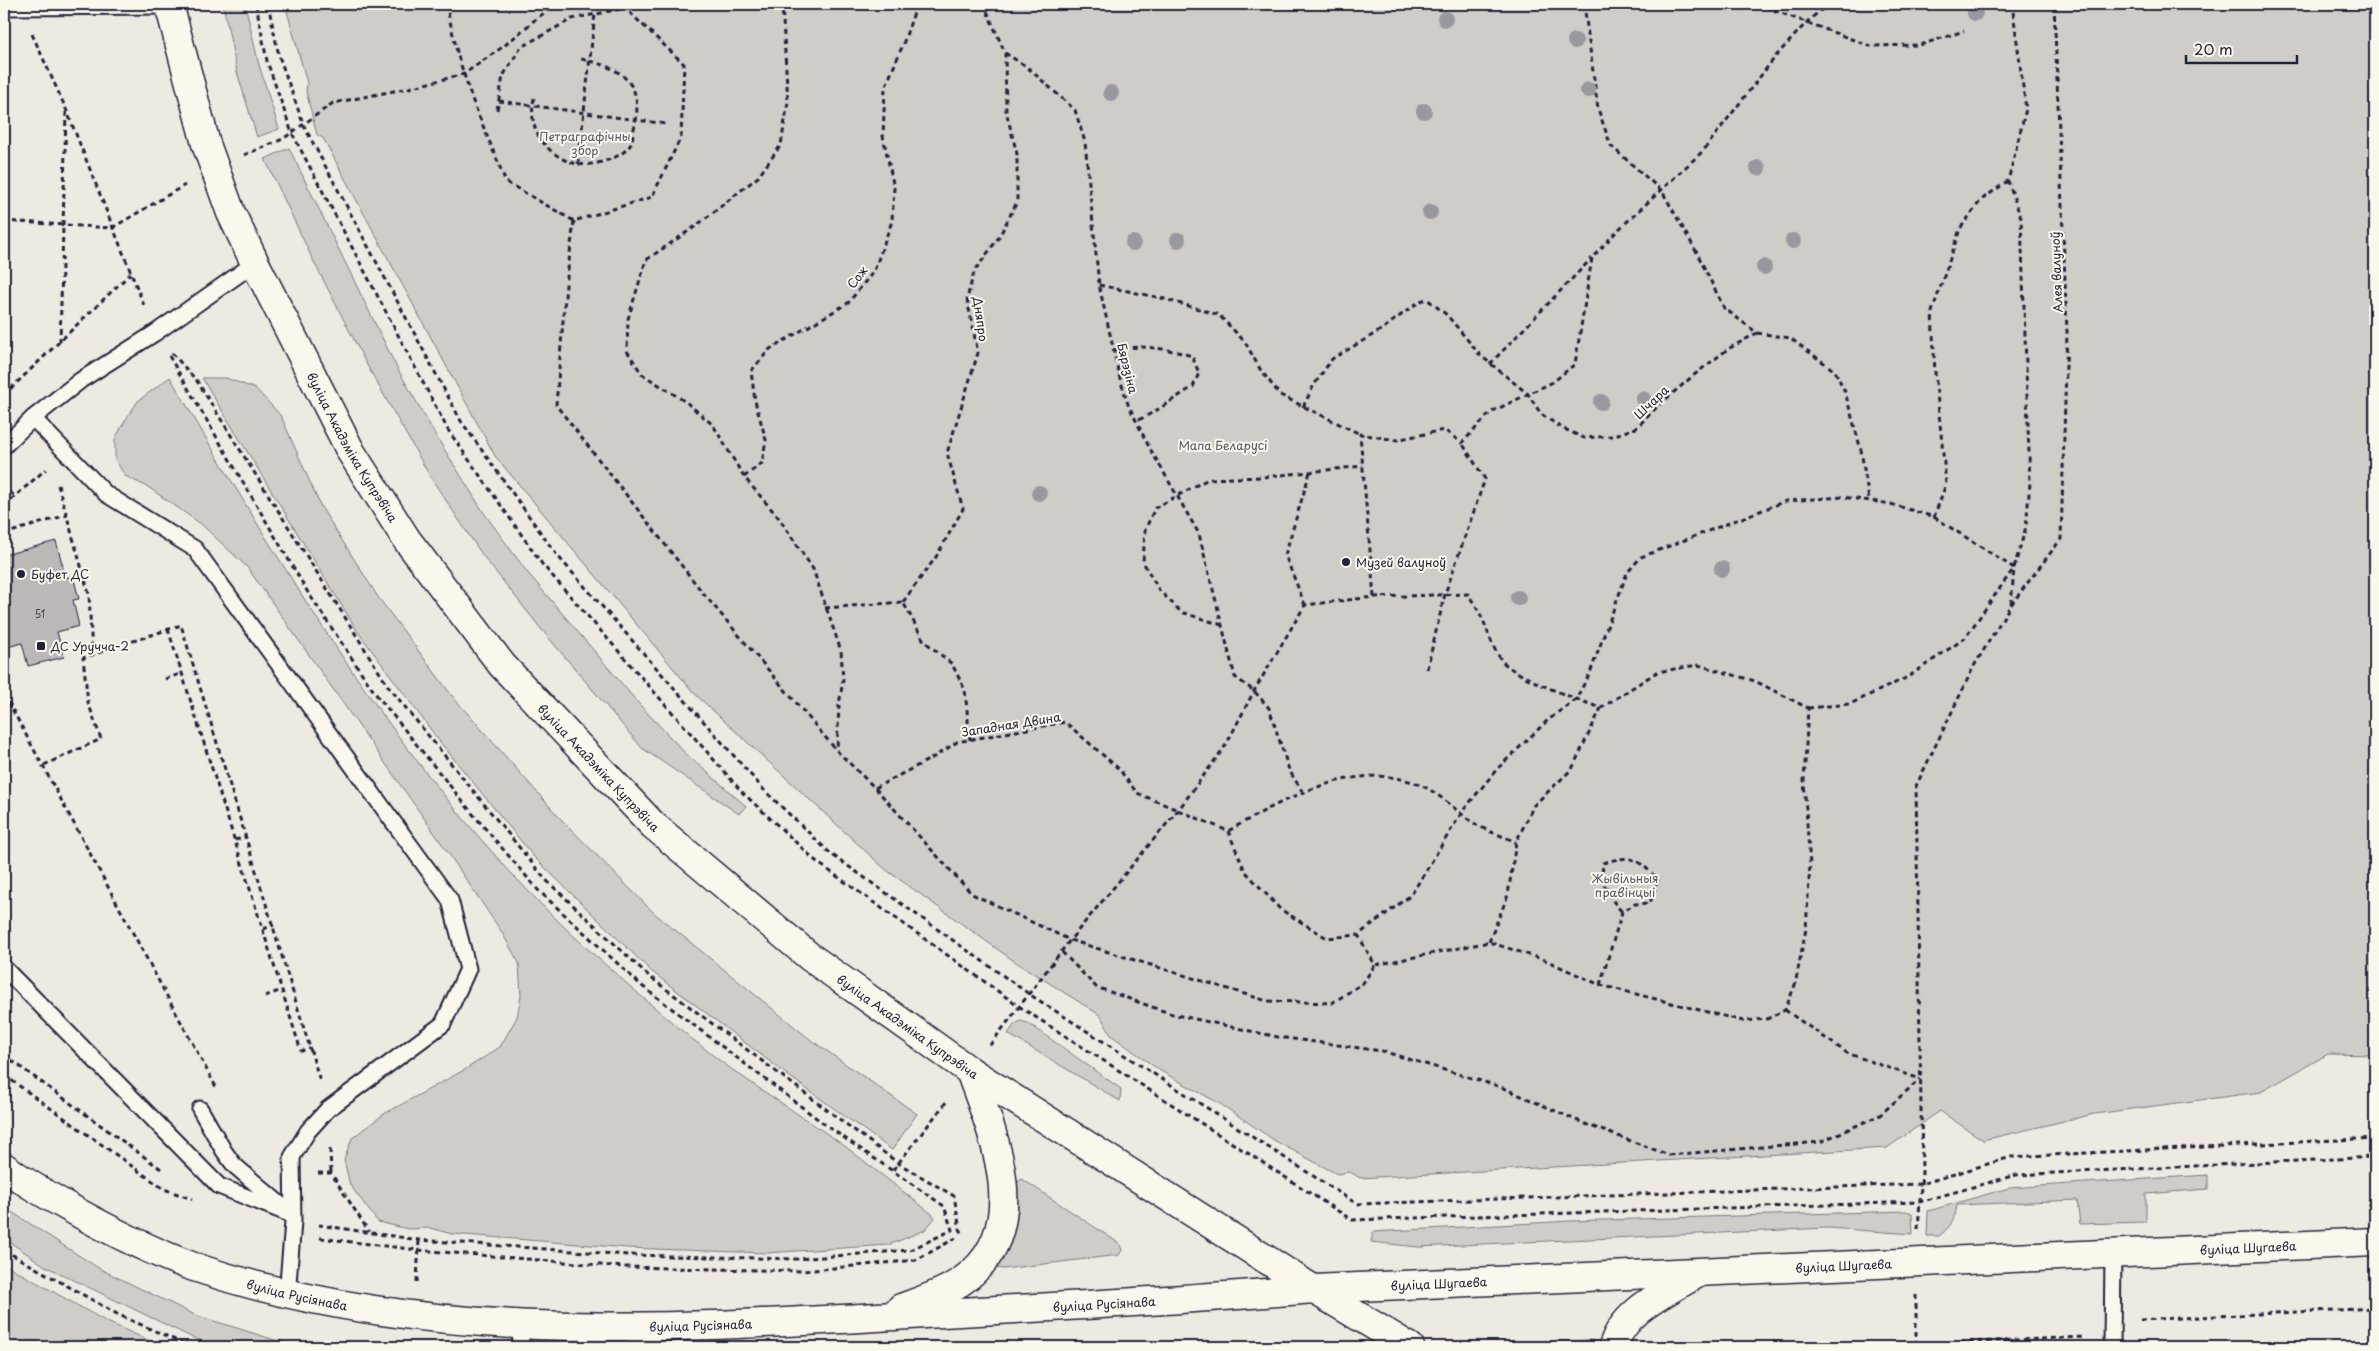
<svg xmlns="http://www.w3.org/2000/svg" width="2379" height="1351" font-family="'Playpen Sans',sans-serif">
<style>
.green{fill:#d0cdc9;stroke:#797882}
.building{fill:#bcb8b8;stroke:#22223b}
.lines{fill:none;stroke-linecap:round;stroke-linejoin:round}
.service-casing{stroke:#22223b;stroke-width:19}
.minor-casing{stroke:#22223b;stroke-width:31}
.secondary-casing{stroke:#22223b;stroke-width:31}
.path{stroke:#22223b;stroke-width:3;stroke-dasharray:5 4;stroke-linecap:butt}
.service{stroke:#fbf7ec;stroke-width:15}
.minor{stroke:#fbf7ec;stroke-width:28}
.secondary{stroke:#fbf7ec;stroke-width:28}
.tree{fill:#9a989e}
.poi-dot{fill:#22223b;stroke:#fbf7ec;stroke-width:2}
.labels{text-anchor:middle;dominant-baseline:central;stroke-width:4;stroke-linejoin:round;paint-order:stroke}
.number-label{font-size:10px;fill:#48485a}
.park-label{font-size:12px;fill:#565566;stroke:#fbf7ec}
.street-label{font-size:12px;fill:#22223b;stroke:#fbf7ec}
.poi-label{font-size:12px;fill:#22223b;stroke:#fbf7ec;text-anchor:start}
</style>
<rect width="100%" height="100%" fill="#eeeae2"/>
<filter id="ink" filterUnits="userSpaceOnUse"><feTurbulence type="fractalNoise" baseFrequency=".02" numOctaves="2"/><feDisplacementMap in="SourceGraphic" scale="10" xChannelSelector="R" yChannelSelector="G"/><feConvolveMatrix kernelMatrix="1 2 1 2 8 2 1 2 1" color-interpolation-filters="sRGB"/></filter>
<g filter="url(#ink)">
<!-- green -->
<g class="green">
<path d="M223 4H245L259 65 279 129 257 137 237 72Z"/>
<path d="M285 4H2375V1055L2328 1054 2261 1092 2094 1114 1983 1140 1940 1111 1887 1148 1360 1178 1350 1172 1337 1174 1277 1142 1222 1105 1159 1070 1111 1035 1100 1015 1014 961 885 869 695 694 495 456 323 138 317 135 306 91 307 83Z"/>
<path d="M289 148 396 366 436 436 484 513 527 572 639 704 686 754 746 806 739 814 642 748 542 630 483 556 431 478 368 367 313 260 265 159Z"/>
<path d="M170 377C290 581 413 791 590 951 634 990 680 1031 727 1066 766 1094 807 1119 846 1147 875 1169 903 1192 932 1214L935 1218 925 1230 889 1245 766 1253 628 1248 452 1234 430 1228 408 1229 378 1222 350 1185 344 1160 352 1138 384 1114 466 1069 500 1047 517 1017 521 996 519 963 501 931 440 841 247 567 201 524 148 487 125 476 115 459V439L126 419 138 401Z"/>
<path d="M202 378H226L256 389 281 416 321 507 378 597 453 697 558 816 654 913 811 1040 917 1114 892 1150 790 1077 651 971 534 857 440 742 358 632Z"/>
<path d="M1020 1021 1028 1023 1121 1089 1120 1101 1008 1034 1014 1025Z"/>
<path d="M2208 1175V1189L2146 1194V1222L2080 1224 2077 1200 1957 1205C1955 1219 1950 1228 1939 1236H1927L1928 1211 2009 1188Z"/>
<path d="M1022 1179 1120 1244 1122 1250 1119 1255 1003 1269 997 1268 1005 1249 1012 1186Z"/>
<path d="M4 1207 100 1269 195 1315 275 1340 312 1347H218L191 1337 45 1266 4 1238Z"/>
<path d="M1906 1211 1912 1213 1913 1234 1827 1228 1418 1247 1371 1242 1373 1232 1570 1221Z"/>
<path d="M4 1264 107 1322 164 1347H4Z"/>
<path d="M1587 1340 1596 1341 1601 1347H1530L1541 1342Z"/>
</g>
<!-- building -->
<path class="building" d="M56 541 66 578 73 576 79 599 73 600 79 626 57 632 64 657 28 666 22 643 4 648V555Z"/>
<g class="lines">
<!-- service casing -->
<g class="service-casing">
<g id="service">
<path d="M4 7 170 6"/>
<path d="M33 418 106 494 195 549 450 900 468 969 443 1024 328 1109 308 1131 292 1157 293 1222 287 1295"/>
<path d="M4 446 33 418 81 380 155 333 255 263"/>
<path d="M4 968 219 1186 292 1215"/>
<path d="M200 1109 224 1151 234 1165 283 1207"/>
<path d="M518 1323 522 1347"/>
<path d="M633 1347 641 1328"/>
<path d="M2112 1347 2113 1254"/>
</g>
</g>
<!-- minor casing -->
<g class="minor-casing">
<g id="minor">
<path id="s1" d="M1313 1289 2375 1242"/>
</g>
</g>
<!-- secondary casing -->
<g class="secondary-casing">
<g id="secondary">
<path id="s2" d="M169 4 206 144 231 213 255 263 351 452 407 540 502 665 653 825 810 957 970 1071 1313 1289 1410 1347"/>
<path id="s3" d="M4 1167C29 1186 56 1200 84 1216 119 1235 157 1254 194 1267 424 1345 671 1329 909 1315 1044 1307 1179 1301 1313 1289"/>
<path d="M901 1308C926 1299 954 1290 973 1272 1031 1220 992 1131 970 1071"/>
<path d="M1613 1347C1623 1310 1667 1292 1698 1273"/>
</g>
</g>
<!-- path -->
<g class="path">
<path d="M256 4 267 61 292 133 448 430 542 564 743 793 817 862 1020 1007 1352 1220 1919 1202 2016 1175 2375 1157"/>
<path d="M268 4 279 56 304 126 461 421 556 554 765 791 831 854 1029 994 1357 1204 1921 1184 2011 1157 2375 1138"/>
<path d="M446 4 458 56 472 99 506 182 574 221 652 197 681 137 684 64 625 8 626 4"/>
<path d="M782 4 788 102 781 145 758 177 696 226 646 260 628 319 627 351 642 374 686 402 713 425 744 477 779 518 813 569 841 651 843 680 839 705 837 750"/>
<path d="M1584 4 1598 109 1611 146 1662 191 1697 253 1724 308 1757 333 1790 338 1835 371 1845 392 1861 450 1869 500"/>
<path d="M1757 4 1870 46 1920 45 1964 31"/>
<path d="M32 34 66 109 145 308"/>
<path d="M1005 53 1027 67 1075 110 1085 142 1099 285 1120 379 1128 404 1148 445 1199 534 1235 677 1254 691 1269 708 1289 770 1302 791"/>
<path d="M534 98C530 119 534 134 549 149 558 157 565 161 576 164 592 167 622 159 631 144 633 139 633 130 635 125 644 81 619 67 581 59"/>
<path d="M499 101 666 124"/>
<path d="M497 110 503 76 521 47 572 19 625 8"/>
<path d="M244 155 283 139 333 103 409 88 464 74 504 46 537 18 557 4"/>
<path d="M578 164 595 14"/>
<path d="M4 221 112 228 185 185"/>
<path d="M574 221 566 285 556 405 703 593 837 751 875 788 972 894 1070 940 1267 1001 1332 1003 1363 983 1375 965 1358 935 1411 895 1462 812 1497 769 1548 720 1576 699 1590 673 1627 573 1641 557 1786 501 1843 497 1891 504 1934 517 1946 484 1935 373 1932 312 1960 229 1981 200 2008 181"/>
<path d="M1099 285 1161 298 1219 315 1245 342 1260 369 1280 395 1360 434"/>
<path d="M60 342 66 112"/>
<path d="M1114 350C1141 344 1165 348 1192 356L1199 373 1193 387C1174 398 1157 412 1136 421"/>
<path d="M172 353 197 381 388 686 545 879 650 977 898 1163 954 1196 961 1235"/>
<path d="M169 356 307 591 375 693 472 813 538 890 642 986 827 1126 944 1206 952 1230 910 1250 797 1259 629 1255 419 1240 319 1225"/>
<path d="M1490 364 1592 258"/>
<path d="M4 395 131 273"/>
<path d="M1303 407 1314 385 1332 359 1381 330 1420 301 1427 299 1447 315 1480 355 1528 394 1541 414 1562 428 1584 438 1612 436 1636 428 1660 404 1694 375 1728 349 1757 333"/>
<path d="M744 477 762 463 766 440 755 401 751 371 770 349 848 303 874 271 892 221 894 188 883 136 885 88 902 47 917 4"/>
<path d="M4 485 14 496"/>
<path d="M58 485 89 594 92 655"/>
<path d="M4 506 46 469"/>
<path d="M1934 517 2014 568 2011 606"/>
<path d="M4 534 67 515"/>
<path d="M1374 597 1468 594C1473 602 1479 611 1483 620 1489 634 1493 650 1503 662 1518 678 1578 700 1601 708L1657 672 1698 665 1755 681 1808 708 1804 782 1810 865 1806 929 1795 985 1785 1010 1767 1019 1743 1021 1600 985 1545 960 1489 942 1375 965"/>
<path d="M903 602 936 557 963 509 947 453 978 353 967 299 974 272 999 237 1017 202V154L1006 111 1005 53 984 4"/>
<path d="M1305 605 1285 555 1310 472"/>
<path d="M825 608 903 602 924 641 952 664 965 690 970 740"/>
<path d="M1222 625 1181 612 1159 590 1143 562 1145 530 1155 508 1208 479 1263 477 1363 466"/>
<path d="M168 629 301 1051 311 1048"/>
<path d="M1427 669 1445 594 1485 479 1462 443"/>
<path d="M165 679 183 673"/>
<path d="M4 694 216 1087"/>
<path d="M1808 708 1850 704 1908 677 1965 638 2014 568 2026 527 2030 483 2021 218 2008 181 2026 109 2012 4"/>
<path d="M44 765 101 739 88 702 83 658 181 625 320 1081"/>
<path d="M875 788 934 757 957 742 1065 722 1119 769 1137 793 1228 831C1283 800 1353 759 1418 784 1441 793 1457 813 1477 825 1489 832 1503 836 1516 842"/>
<path d="M1228 831 1245 871 1280 909 1327 938 1358 935"/>
<path d="M235 840 246 837"/>
<path d="M263 929 274 925"/>
<path d="M1489 942 1508 895 1516 842 1534 805 1572 769 1601 708"/>
<path d="M1062 952 1096 987 1172 1014 1278 1037 1382 1051 1501 1087 1585 1124 1669 1155 1820 1142 1880 1115 1920 1079"/>
<path d="M1600 985 1622 912 1635 904 1650 903 1658 880C1637 858 1632 854 1603 863 1600 885 1608 895 1622 912"/>
<path d="M265 996 282 990"/>
<path d="M1785 1010 1847 1053 1920 1079"/>
<path d="M990 1045 1070 940 1179 809 1226 745 1254 691 1305 605 1374 597 1360 434 1396 440 1444 430 1462 443 1491 412 1553 382 1575 364 1592 258 1616 232 1703 151 1776 56 1807 22 1828 4"/>
<path d="M4 1055 161 1169"/>
<path d="M4 1075 164 1189 192 1199"/>
<path d="M330 1149 331 1173"/>
<path d="M893 1170 947 1101"/>
<path d="M318 1173H331L369 1232"/>
<path d="M1918 1229 1922 1172 1916 786 1974 666 2010 606 2061 539 2067 332 2054 4"/>
<path d="M320 1238 418 1250 624 1267 803 1271 916 1260 956 1238"/>
<path d="M4 1250 117 1314 191 1347"/>
<path d="M417 1282 419 1240"/>
<path d="M1916 1295V1344"/>
<path d="M2140 1320 2375 1308"/>
<path d="M1861 1347 2085 1337"/>
</g>
<!-- service -->
<use href="#service" class="service"/>
<!-- minor -->
<use href="#minor" class="minor"/>
<!-- secondary -->
<use href="#secondary" class="secondary"/>
</g>
<!-- trees -->
<g class="tree">
<circle cx="1975" cy="13" r="8"/>
<circle cx="1445" cy="19" r="8"/>
<circle cx="1575" cy="41" r="8"/>
<circle cx="1588" cy="90" r="8"/>
<circle cx="1111" cy="93" r="8"/>
<circle cx="1424" cy="111" r="8"/>
<circle cx="1758" cy="168" r="8"/>
<circle cx="1430" cy="212" r="8"/>
<circle cx="1178" cy="240" r="8"/>
<circle cx="1793" cy="241" r="8"/>
<circle cx="1133" cy="243" r="8"/>
<circle cx="1764" cy="267" r="8"/>
<circle cx="1643" cy="399" r="8"/>
<circle cx="1601" cy="402" r="8"/>
<circle cx="1039" cy="493" r="8"/>
<circle cx="1722" cy="569" r="8"/>
<circle cx="1518" cy="598" r="8"/>
</g>
</g>
<!-- markers -->
<g class="poi-dot">
<circle cx="1346" cy="562" r="5"/>
<circle cx="21" cy="574" r="5"/>
<rect x="36" y="641" width="10" height="10" rx="2.5"/>
</g>
<g class="labels">
<!-- number labels -->
<g class="number-label">
<text x="40" y="613">51</text>
</g>
<!-- park labels -->
<g class="park-label">
<text x="585" y="136">Петраграфічны<tspan x="585" dy="14">збор</tspan></text>
<text x="1223" y="445">Мапа Беларусі</text>
<text x="1625" y="878">Жывільныя<tspan x="1625" dy="14">правінцыі</tspan></text>
</g>
<!-- street labels -->
<g class="street-label">
<text transform="translate(2056 272) rotate(-92)">Алея валуноў</text>
<text transform="translate(857 277) rotate(-52)">Сож</text>
<text transform="translate(981 319) rotate(82)">Дняпро</text>
<text transform="translate(1128 368) rotate(76)">Бярэзіна</text>
<text transform="translate(1651 402) rotate(-44)">Шчара</text>
<text stroke="none"><textPath href="#s2" startOffset="482">вуліца Акадэміка Купрэвіча</textPath></text>
<text transform="translate(1011 724) rotate(-9)">Западная Двина</text>
<text stroke="none"><textPath href="#s2" startOffset="888">вуліца Акадэміка Купрэвіча</textPath></text>
<text stroke="none"><textPath href="#s2" startOffset="1292">вуліца Акадэміка Купрэвіча</textPath></text>
<text stroke="none"><textPath href="#s1" startOffset="936">вуліца Шугаева</textPath></text>
<text stroke="none"><textPath href="#s1" startOffset="531">вуліца Шугаева</textPath></text>
<text stroke="none"><textPath href="#s1" startOffset="126">вуліца Шугаева</textPath></text>
<text stroke="none"><textPath href="#s3" startOffset="322">вуліца Русіянава</textPath></text>
<text stroke="none"><textPath href="#s3" startOffset="1132">вуліца Русіянава</textPath></text>
<text stroke="none"><textPath href="#s3" startOffset="728">вуліца Русіянава</textPath></text>
</g>
<!-- poi labels -->
<g class="poi-label">
<text x="1356" y="562">Музей валуноў</text>
<text x="31" y="574">Буфет ДС</text>
<text x="51" y="646">ДС Уручча-2</text>
</g>
</g>
<!-- margin -->
<rect width="2379" height="1351" fill="none" stroke="#fbf7ec" stroke-width="20"/>
<rect x="10" y="10" width="2359" height="1331" fill="none" stroke="#22223b" stroke-width="2" filter="url(#ink)"/>
<!-- scale -->
<path d="M2186 55v8h111v-8" fill="none" stroke="#22223b" stroke-width="2.5"/>
<text x="2194" y="55" font-size="15" fill="#22223b" stroke="#fbf7ec" stroke-width="4" paint-order="stroke">20 m</text>
</svg>
